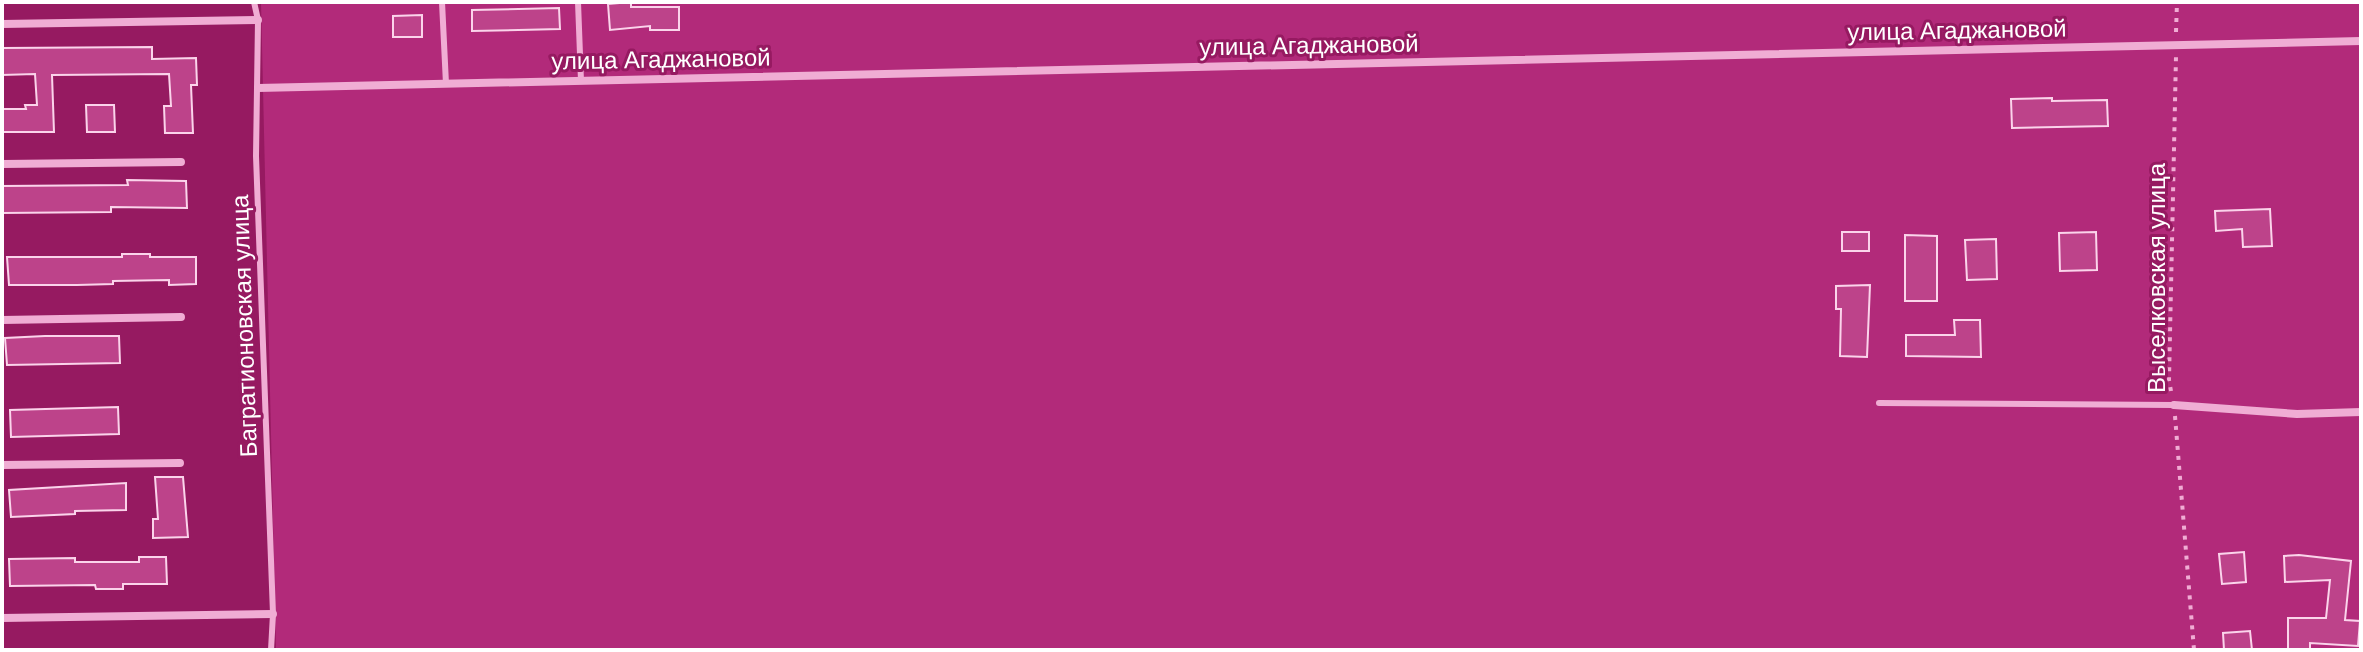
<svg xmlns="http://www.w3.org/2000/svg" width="2363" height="652" font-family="'DM Sans',sans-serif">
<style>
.green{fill:#b22a7a}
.building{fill:#bd438a;stroke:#fbd4eb;stroke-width:2}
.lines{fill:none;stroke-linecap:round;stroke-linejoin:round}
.path{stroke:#f0add4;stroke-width:4;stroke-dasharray:4 6;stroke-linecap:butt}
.service{stroke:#f0add4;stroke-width:6}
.minor{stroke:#f0add4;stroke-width:8}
.labels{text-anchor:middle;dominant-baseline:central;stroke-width:6;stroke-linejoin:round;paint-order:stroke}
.street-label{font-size:24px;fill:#fff;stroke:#961a61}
</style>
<rect width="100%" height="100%" fill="#961a61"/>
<!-- green -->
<path class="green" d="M261 2H2361V650H276Z"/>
<!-- building -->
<g class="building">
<path d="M631 2V7H679V30H650V26L610 30 608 4Z"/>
<path d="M559 8 560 29 472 31V10Z"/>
<path d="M422 15V37H393V16Z"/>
<path d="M152 47V59L196 58 197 85H191L193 133H165L164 106H171L169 74 52 75 54 132H2V109H26L25 105H37L35 74 2 75V48Z"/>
<path d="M2052 98V101L2107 100 2108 126 2012 128 2011 99Z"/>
<path d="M86 105H114L115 132H87Z"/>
<path d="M127 180 186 181 187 208 111 207V212L2 213V186L128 185Z"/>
<path d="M2270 209 2272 246 2243 247 2242 229 2216 231 2215 211Z"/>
<rect x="1842" y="232" width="27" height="19"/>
<path d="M2096 232 2097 270 2060 271 2059 233Z"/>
<path d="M1905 235 1937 236V301H1905Z"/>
<path d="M1996 239 1997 279 1967 280 1965 240Z"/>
<path d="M122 254H150V257H196V284L169 285V280L113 281V284L77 285H9L7 257H122Z"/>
<path d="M1870 285 1867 357 1840 356 1841 309H1836V286Z"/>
<path d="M1954 320H1980L1981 357 1906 356V335H1955Z"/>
<path d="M45 336H119L120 363 7 365 5 338Z"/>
<path d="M118 407 119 434 11 437 10 410Z"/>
<path d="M155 477H183L188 537 153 538V519H158Z"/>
<path d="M126 483V510L75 511V514L11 517 9 490Z"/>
<path d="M2244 552 2246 582 2222 584 2219 554Z"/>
<path d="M2299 555 2351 561 2345 620 2360 621 2358 646 2310 643V650H2288V618H2326L2330 580 2285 582 2284 556Z"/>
<path d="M139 557H166L167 584H123V589H96L95 585 10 586 9 559 75 558V562H139Z"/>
<path d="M2250 631 2252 650H2224L2223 633Z"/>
</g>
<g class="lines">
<!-- path -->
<g class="path">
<path d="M2176 32 2177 2"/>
<path d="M2171 391 2169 380 2176 56"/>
<path d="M2175 416 2194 650"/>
</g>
<!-- service -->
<g class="service">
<path d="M254 2 258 20 256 156 273 614 271 650"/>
<path d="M442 2 446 84"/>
<path d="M578 2 581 81"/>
<path d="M1879 403 2174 405"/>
</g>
<!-- minor -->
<g class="minor">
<path d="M2 24 258 20"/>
<path d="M258 88 2361 41"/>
<path d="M2 164 181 162"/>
<path d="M2 320 181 317"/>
<path d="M2174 405 2297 414 2361 412"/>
<path d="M2 465 180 463"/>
<path d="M2 618 273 614"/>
</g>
</g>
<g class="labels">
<!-- street labels -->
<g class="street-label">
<text transform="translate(1957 30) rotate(-1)">улица Агаджановой</text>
<text transform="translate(1309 45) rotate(-1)">улица Агаджановой</text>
<text transform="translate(661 59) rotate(-1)">улица Агаджановой</text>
<text transform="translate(2156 278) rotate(-90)">Выселковская улица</text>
<text transform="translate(244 326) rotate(-92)">Багратионовская улица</text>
</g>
</g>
<!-- border -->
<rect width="2363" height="652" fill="none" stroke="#ffffff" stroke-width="8"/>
</svg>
